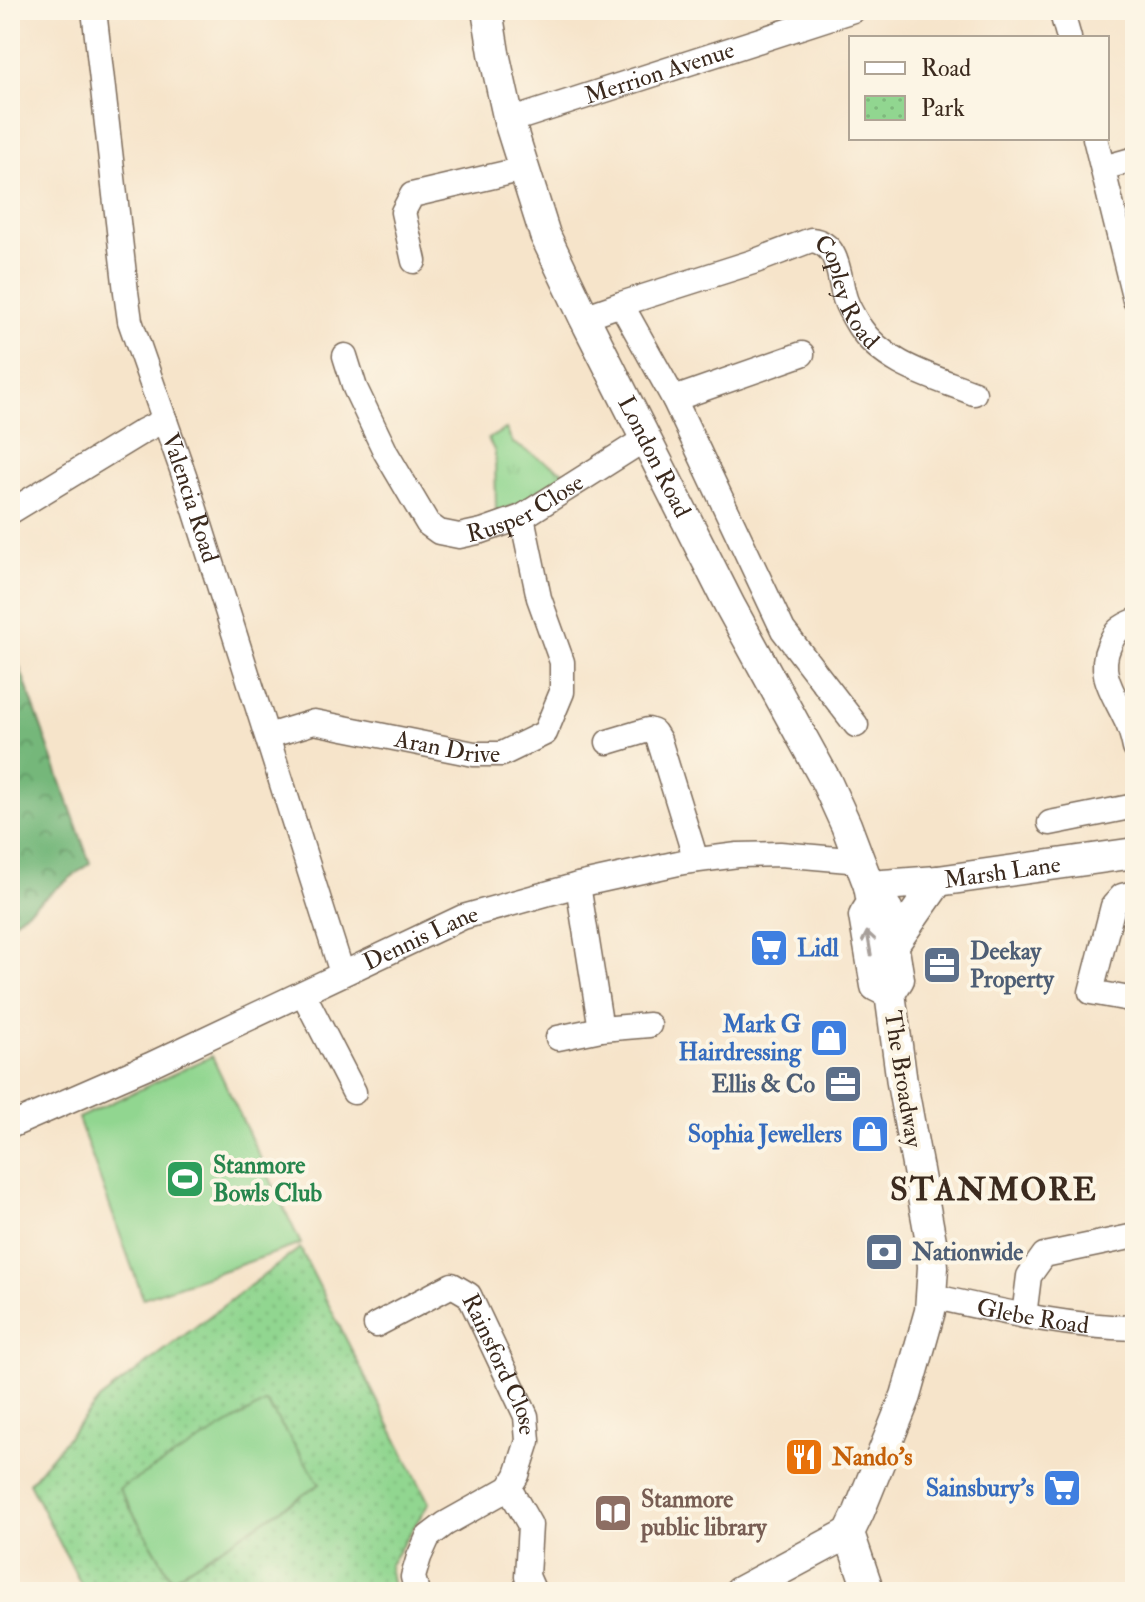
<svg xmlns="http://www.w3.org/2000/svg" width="1145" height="1602" font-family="'IM FELL Double Pica',serif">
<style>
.grass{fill:url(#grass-tufts);stroke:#668057;stroke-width:2}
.forest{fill:url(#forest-crowns);stroke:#58704c;stroke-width:2}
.park{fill:url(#park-dots);stroke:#668057;stroke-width:2}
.garden{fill:#91d690;stroke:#668057;stroke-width:2}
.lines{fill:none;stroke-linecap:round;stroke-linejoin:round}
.minor-casing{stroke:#7c6b5a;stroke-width:27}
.major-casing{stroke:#7c6b5a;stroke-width:33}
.minor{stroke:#fff;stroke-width:24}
.major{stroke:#fff;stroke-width:30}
.oneway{stroke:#a79f9a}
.labels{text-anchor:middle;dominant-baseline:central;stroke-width:8;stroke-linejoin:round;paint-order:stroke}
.street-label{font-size:24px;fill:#3b2a1e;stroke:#fcf5e5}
.shop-label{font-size:24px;font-weight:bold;fill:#366cbe;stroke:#fcf5e5;text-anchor:end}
.service-label{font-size:24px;font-weight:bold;fill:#4e5e75;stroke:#fcf5e5;text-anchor:start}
.leisure-label{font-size:24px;font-weight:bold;fill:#27864d;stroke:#fcf5e5;text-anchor:start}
.food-label{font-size:24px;font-weight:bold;fill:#c56008;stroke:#fcf5e5;text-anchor:start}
.education-label{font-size:24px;font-weight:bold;fill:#785e54;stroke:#fcf5e5;text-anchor:start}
.district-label{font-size:32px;font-weight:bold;letter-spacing:2px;fill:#3b2a1e;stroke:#fcf5e5}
</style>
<defs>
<pattern id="grass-tufts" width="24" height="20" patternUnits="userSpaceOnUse" patternTransform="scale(2)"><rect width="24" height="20" fill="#91d690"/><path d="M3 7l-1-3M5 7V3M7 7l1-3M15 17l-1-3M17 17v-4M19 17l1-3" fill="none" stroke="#7eb87c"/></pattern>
<pattern id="forest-crowns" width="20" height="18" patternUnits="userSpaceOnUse" patternTransform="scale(2)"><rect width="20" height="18" fill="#74b77a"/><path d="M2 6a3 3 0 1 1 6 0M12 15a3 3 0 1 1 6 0" fill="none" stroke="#609563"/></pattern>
<pattern id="park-dots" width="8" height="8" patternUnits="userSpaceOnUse" patternTransform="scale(2)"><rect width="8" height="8" fill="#91d690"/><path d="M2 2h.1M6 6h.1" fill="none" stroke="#7eb87c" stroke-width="1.8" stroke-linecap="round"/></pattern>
</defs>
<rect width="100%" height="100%" fill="#fcf5e5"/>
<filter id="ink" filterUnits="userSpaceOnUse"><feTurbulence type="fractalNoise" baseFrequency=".0125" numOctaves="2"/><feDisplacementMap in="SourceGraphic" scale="16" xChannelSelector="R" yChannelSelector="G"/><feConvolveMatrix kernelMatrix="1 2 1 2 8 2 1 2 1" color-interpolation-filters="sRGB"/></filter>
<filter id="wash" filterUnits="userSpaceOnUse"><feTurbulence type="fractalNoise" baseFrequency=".006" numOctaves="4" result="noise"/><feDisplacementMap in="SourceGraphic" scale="32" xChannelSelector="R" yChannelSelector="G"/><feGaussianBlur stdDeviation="1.8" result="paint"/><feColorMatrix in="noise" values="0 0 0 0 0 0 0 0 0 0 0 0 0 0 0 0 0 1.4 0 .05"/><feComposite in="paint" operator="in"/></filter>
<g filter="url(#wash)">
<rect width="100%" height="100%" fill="#f6e4ca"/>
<!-- grass -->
<path class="grass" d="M506 429 513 443 567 474 519 504 496 511 495 452 488 439Z"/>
<!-- forest -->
<path class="forest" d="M10 640 90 863 10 924Z"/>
<!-- park -->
<path class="park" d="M300 1248 429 1503 389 1566 394 1592H85L29 1483 100 1399Z"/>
<!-- garden -->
<g class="garden">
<path d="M212 1056 301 1244 143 1298 78 1118Z"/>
<path d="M266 1402 320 1484 172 1579 119 1489Z"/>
</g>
</g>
<g filter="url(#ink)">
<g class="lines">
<!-- minor casing -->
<g class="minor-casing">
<g id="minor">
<path id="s1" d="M94 10 126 292 130 321 185 478 342 973"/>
<path d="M1061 10 1069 38"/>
<path id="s2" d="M509 121 853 10"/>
<path d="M1095 138 1135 300"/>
<path d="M1103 168 1135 159"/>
<path d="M414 261 403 212 412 195 524 169"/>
<path id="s3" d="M621 304 753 262 811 240C840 243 838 277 845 299 848 308 854 318 859 326 884 365 934 377 974 393"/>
<path d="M584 317 621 304 674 399 783 630 856 725"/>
<path id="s4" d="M345 356 355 388 386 453 428 524 439 532 459 536 482 531 522 517 645 439"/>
<path d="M674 399 802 354"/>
<path d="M10 512 143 431 165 420"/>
<path d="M1135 621C1120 627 1115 631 1109 646 1097 673 1114 694 1125 718 1130 727 1133 738 1135 748"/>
<path id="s5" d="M268 736 314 722 474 754H502L545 733 562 692V662L539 598 522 517"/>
<path d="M608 742 648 730 654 732 659 740 696 860"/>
<path d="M1050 823 1135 806"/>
<path d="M578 885 601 1029"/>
<path d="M1135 893 1122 896 1113 906 1091 992 1135 1000"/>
<path d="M303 993 354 1092"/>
<path d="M558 1038 601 1029 649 1025"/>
<path id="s6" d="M10 1126 150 1065 463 917 578 885 683 862 738 855 780 854 860 861"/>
<path id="s7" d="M931 1296C999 1311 1066 1327 1135 1328"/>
<path d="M1024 1316 1029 1276 1044 1255 1135 1236"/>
<path id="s8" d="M376 1325 452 1285 469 1295 526 1416 528 1441 517 1475 509 1488 445 1524 428 1537 419 1557 413 1577 417 1592"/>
<path d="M509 1488 530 1525 527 1576 534 1592"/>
</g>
</g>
<!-- major casing -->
<g class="major-casing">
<g id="major">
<path id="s9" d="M487 10 494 53 509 121 545 235 584 317 730 606 826 781 846 825 869 886 872 903 864 916 876 986 890 993"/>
<path id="s10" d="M869 886 938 881 1135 853"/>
<path d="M894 944 938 881"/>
<path d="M849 1533 859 1512 906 1396 930 1311 933 1267 931 1241 902 1083 890 993 899 979 887 909 872 903"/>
<path d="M849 1533 869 1592"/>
<path d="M739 1592 849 1533"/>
</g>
</g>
<!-- minor -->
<use href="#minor" class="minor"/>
<!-- major -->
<use href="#major" class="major"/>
</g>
<!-- one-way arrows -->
<defs><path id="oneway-shaft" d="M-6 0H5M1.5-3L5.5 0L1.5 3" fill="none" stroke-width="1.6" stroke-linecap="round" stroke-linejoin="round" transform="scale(2)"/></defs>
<use class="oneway" href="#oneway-shaft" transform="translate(869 943) rotate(-100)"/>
</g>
<!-- icons -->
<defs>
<g id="supermarket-square" transform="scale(2)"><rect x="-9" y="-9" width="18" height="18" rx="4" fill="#3f7fe0" stroke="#fcf5e5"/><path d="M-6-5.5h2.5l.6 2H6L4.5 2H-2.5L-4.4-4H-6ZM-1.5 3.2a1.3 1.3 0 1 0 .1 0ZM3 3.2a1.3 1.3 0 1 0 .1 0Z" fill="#fff"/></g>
<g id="office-square" transform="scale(2)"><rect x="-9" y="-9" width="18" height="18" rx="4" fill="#5c6f8a" stroke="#fcf5e5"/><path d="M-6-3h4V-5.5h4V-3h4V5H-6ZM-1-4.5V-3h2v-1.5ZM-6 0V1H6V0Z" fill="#fff"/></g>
<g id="shop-square" transform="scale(2)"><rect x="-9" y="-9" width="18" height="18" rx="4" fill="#3f7fe0" stroke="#fcf5e5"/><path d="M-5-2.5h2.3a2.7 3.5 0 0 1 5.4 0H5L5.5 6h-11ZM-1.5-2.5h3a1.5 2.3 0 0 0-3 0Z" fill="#fff"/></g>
<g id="stadium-square" transform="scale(2)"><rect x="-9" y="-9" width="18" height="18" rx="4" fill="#2e9e5b" stroke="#fcf5e5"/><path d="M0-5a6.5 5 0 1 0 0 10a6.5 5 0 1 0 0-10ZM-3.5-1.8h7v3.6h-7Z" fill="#fff"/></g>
<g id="bank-square" transform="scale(2)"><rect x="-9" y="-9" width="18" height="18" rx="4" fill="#5c6f8a" stroke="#fcf5e5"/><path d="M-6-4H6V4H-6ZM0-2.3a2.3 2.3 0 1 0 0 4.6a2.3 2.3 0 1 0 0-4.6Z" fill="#fff"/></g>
<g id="restaurant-square" transform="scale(2)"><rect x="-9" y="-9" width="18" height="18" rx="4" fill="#e8710a" stroke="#fcf5e5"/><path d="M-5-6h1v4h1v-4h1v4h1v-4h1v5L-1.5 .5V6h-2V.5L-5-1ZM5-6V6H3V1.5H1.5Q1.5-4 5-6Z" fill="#fff"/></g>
<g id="library-square" transform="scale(2)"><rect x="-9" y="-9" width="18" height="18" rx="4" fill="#8d6e63" stroke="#fcf5e5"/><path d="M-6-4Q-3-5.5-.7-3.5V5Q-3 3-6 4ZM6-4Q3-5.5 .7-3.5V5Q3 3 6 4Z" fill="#fff"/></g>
</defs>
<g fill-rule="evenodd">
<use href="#supermarket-square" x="769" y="948"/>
<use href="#office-square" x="942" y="965"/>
<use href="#shop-square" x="829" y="1038"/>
<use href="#office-square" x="843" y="1084"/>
<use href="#shop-square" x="870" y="1134"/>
<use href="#stadium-square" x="185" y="1179"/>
<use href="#bank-square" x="884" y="1252"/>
<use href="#restaurant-square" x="804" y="1457"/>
<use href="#supermarket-square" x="1062" y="1488"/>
<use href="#library-square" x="613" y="1513"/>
</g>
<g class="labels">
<!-- street labels -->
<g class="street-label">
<text stroke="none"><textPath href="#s2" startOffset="158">Merrion Avenue</textPath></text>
<text stroke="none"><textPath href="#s3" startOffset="268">Copley Road</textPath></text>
<text stroke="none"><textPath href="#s9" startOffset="480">London Road</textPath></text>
<text stroke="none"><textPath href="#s1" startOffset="500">Valencia Road</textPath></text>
<text stroke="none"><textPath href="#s4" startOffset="294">Rusper Close</textPath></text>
<text stroke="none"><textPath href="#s5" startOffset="184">Aran Drive</textPath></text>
<text stroke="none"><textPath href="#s10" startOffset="134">Marsh Lane</textPath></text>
<text stroke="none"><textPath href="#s6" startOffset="452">Dennis Lane</textPath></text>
<text transform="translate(903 1079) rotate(81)">The Broadway</text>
<text stroke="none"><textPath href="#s7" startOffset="104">Glebe Road</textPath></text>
<text stroke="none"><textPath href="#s8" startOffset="182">Rainsford Close</textPath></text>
</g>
<!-- shop labels -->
<g class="shop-label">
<text x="797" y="948" text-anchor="start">Lidl</text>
<text x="801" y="1024">Mark G<tspan x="801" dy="28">Hairdressing</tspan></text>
<text x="842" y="1134">Sophia Jewellers</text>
<text x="1034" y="1488">Sainsbury's</text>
</g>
<!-- service labels -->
<g class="service-label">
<text x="970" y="951">Deekay<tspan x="970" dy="28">Property</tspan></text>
<text x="815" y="1084" text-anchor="end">Ellis &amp; Co</text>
<text x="912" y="1252">Nationwide</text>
</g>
<!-- leisure labels -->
<g class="leisure-label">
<text x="213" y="1165">Stanmore<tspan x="213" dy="28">Bowls Club</tspan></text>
</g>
<!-- food labels -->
<g class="food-label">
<text x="832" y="1457">Nando's</text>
</g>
<!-- education labels -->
<g class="education-label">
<text x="641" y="1499">Stanmore<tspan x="641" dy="28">public library</tspan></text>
</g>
<!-- district labels -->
<g class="district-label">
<text x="994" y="1190">STANMORE</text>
</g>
</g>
<!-- margin -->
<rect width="1145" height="1602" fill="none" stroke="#fcf5e5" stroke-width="40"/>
<!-- legend -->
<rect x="849" y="36" width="260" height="104" fill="#fcf5e5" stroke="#afa495" stroke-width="2"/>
<rect x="865" y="62" width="40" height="12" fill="#ffffff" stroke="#afa495" stroke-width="2"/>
<text x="921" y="76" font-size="24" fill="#3b2a1e">Road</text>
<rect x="865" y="96" width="40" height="24" fill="url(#park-dots)" stroke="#afa495" stroke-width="2"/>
<text x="921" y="116" font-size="24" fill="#3b2a1e">Park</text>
</svg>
